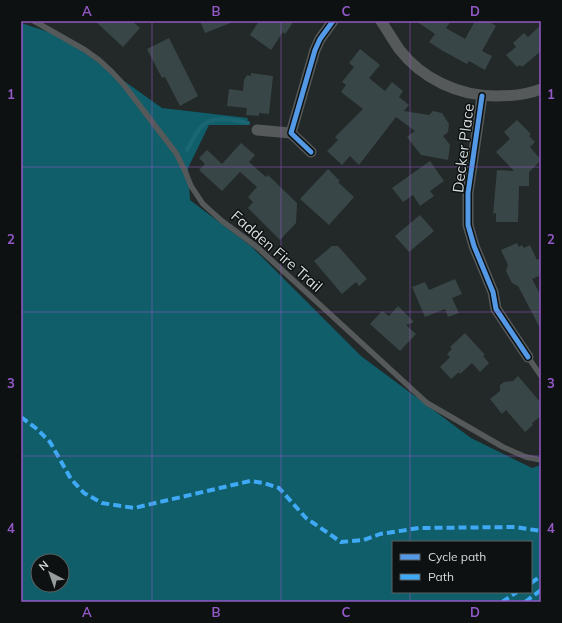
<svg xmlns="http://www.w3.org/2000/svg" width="562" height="623" font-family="Mulish,sans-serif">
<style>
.forest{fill:#0f5e69;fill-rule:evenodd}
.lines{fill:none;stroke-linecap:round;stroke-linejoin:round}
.stream{stroke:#1a6773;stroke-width:4}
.building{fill:#394647}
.service{stroke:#565959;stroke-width:5.5}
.minor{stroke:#565959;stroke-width:11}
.quiet{stroke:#3fa9f5;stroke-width:4;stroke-dasharray:8 4;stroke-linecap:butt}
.cycleway-casing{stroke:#0d1111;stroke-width:8}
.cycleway{stroke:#5399e6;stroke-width:5}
.grid{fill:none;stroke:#9258c6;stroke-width:1;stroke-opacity:0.55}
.labels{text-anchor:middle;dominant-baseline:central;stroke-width:3;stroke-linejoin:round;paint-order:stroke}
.street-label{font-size:15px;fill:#d5dadb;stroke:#0d1111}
.neatline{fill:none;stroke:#9258c6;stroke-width:1.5}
.grid-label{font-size:13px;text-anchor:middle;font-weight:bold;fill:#9258c6}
</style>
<rect width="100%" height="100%" fill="#232828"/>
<!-- forest -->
<path class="forest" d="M21 23 61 36 162 108 248 118 246 125H209L188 168 190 200 252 247 361 356 471 438 532 468 541 465V602H21ZM393 542H531V592H393ZM38 561H62V585H38Z"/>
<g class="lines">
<!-- stream -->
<path class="stream" d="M187 150C191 143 195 135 200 128 211 114 233 120 248 123"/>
</g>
<!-- building -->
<g class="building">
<path d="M95 21H132L140 28 123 47Z"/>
<path d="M200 21H233V22L205 33Z"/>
<path d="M259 21H294L285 34 283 32 271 50 250 35Z"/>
<path d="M416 21H451L446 28 465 39 475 21H488L496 26 482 51 492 56 485 70 469 61 467 64 443 51 429 42 435 34Z"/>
<path d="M541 25V51L522 67 520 65 517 67 506 55 516 47 513 43 524 33 528 37Z"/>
<path d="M169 38 198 96 180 106 165 77 162 78 147 49Z"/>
<path d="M360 49 380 65 369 78 385 91 392 82 403 91 399 97 409 105 404 111 429 115 433 111 442 113 449 124 448 132 443 136 450 145 448 160 421 155 407 137 415 131 396 117 359 165 350 156 342 165 327 151 338 140 335 137 363 109 341 92 346 85 342 82 354 67 349 63Z"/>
<path d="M251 73 273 76 269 114 259 113V116L246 115 247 108 227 106 229 89 243 91 244 80 247 75 251 76Z"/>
<path d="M517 120 531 134 529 136 535 142 530 147 541 160 529 172V186H519L518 222H496V213L493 214 497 170 514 171 496 152 510 139 504 132Z"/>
<path d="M241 143 255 155 249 162 266 177 268 175 297 203 296 223 280 240 248 208 253 202 248 197 257 187 240 172 222 191 199 170 205 164 199 158 207 150 222 164Z"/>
<path d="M430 161 444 181 430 191 434 196 420 206 413 195 403 202 392 188Z"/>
<path d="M328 169 340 181 338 182 354 197 329 225 300 199Z"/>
<path d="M420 215 434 231 409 252 395 236Z"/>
<path d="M517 243 519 247 522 245 524 248 530 245 537 260 541 258V275L532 279 541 296V330L518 286 512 283 506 271 508 265 501 250Z"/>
<path d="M332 246H338L367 279 359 286 356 282 342 294 314 261Z"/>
<path d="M455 279 462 294 452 298 459 313 448 317 445 309 425 317 412 287 425 282 429 290Z"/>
<path d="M398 306 414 322 406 325 416 334 400 351 370 324 382 311 389 316Z"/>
<path d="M465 333 485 355 483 356 489 363 480 372 472 363 460 374 459 372 451 379 440 367 450 357 447 354 452 349 450 347Z"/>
<path d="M518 376 541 403V416L532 423 533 425 525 432 506 410 502 414 490 399 500 391V385L504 382 513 381Z"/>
</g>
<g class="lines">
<!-- service -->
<g class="service">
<path d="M34 21 85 50 99 60 112 72 124 85 176 153 185 171 191 186 203 204 222 221 257 247 427 403 503 447 526 457 541 460"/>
<path d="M528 357 541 376"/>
</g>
<!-- minor -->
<g class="minor">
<path d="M381 21C387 30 393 40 399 49 422 79 459 96 496 96 511 96 527 95 541 89"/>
<path d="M482 96 468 193V225L474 246 493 292 496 309 528 357"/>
<path d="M257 130 291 133"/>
<path d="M311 152 291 133 315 50 320 39 333 21"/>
</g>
<!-- quiet -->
<g class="quiet">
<path d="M21 417 37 429 50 442 71 479 84 493 102 503 134 508 250 481 264 483 279 488 306 518 341 542 364 540 380 534 419 528 515 527 541 531"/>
<path d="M531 583 541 576"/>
<path d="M502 602 517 592"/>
<path d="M525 602 541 590"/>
</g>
<!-- cycleway casing -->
<g class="cycleway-casing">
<g id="cycleway">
<path d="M482 96 468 193V225L474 246 493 292 496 309 528 357"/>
<path d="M311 152 291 133 315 50 320 39 333 21"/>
</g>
</g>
<!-- cycleway -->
<use href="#cycleway" class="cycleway"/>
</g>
<!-- grid -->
<path class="grid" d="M152 21V602M281 21V602M410 21V542M21 167H541M21 312H541M21 456H541M410 592V602"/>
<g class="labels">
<!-- street labels -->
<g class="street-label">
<text transform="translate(463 148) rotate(-83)">Decker Place</text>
<text transform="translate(277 251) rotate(41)">Fadden Fire Trail</text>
</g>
</g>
<!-- border -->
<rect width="562" height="623" fill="none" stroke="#0d1111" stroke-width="44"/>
<!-- legend -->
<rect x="392" y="541" width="140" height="52" fill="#0d1111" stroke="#5d6162"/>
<rect x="400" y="554" width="20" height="6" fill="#5399e6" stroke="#5d6162"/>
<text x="428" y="561" font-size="12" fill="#d5dadb">Cycle path</text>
<rect x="400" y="574" width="20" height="6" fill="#3fa9f5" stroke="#5d6162"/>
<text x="428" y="581" font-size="12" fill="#d5dadb">Path</text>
<!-- north arrow -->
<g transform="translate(50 573) rotate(319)"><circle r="19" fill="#0d1111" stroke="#5d6162"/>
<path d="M0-3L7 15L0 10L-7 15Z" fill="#979c9c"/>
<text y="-6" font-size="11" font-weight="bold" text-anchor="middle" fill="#d5dadb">N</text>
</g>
<rect x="22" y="22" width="518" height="579" class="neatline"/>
<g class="grid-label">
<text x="87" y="16">A</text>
<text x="216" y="16">B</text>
<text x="346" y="16">C</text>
<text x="475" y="16">D</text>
<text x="11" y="99">1</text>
<text x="551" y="99">1</text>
<text x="11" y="244">2</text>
<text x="551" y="244">2</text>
<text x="11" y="388">3</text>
<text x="551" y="388">3</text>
<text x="11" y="533">4</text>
<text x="551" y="533">4</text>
<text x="87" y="617">A</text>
<text x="216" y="617">B</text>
<text x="346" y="617">C</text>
<text x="475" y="617">D</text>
</g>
</svg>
